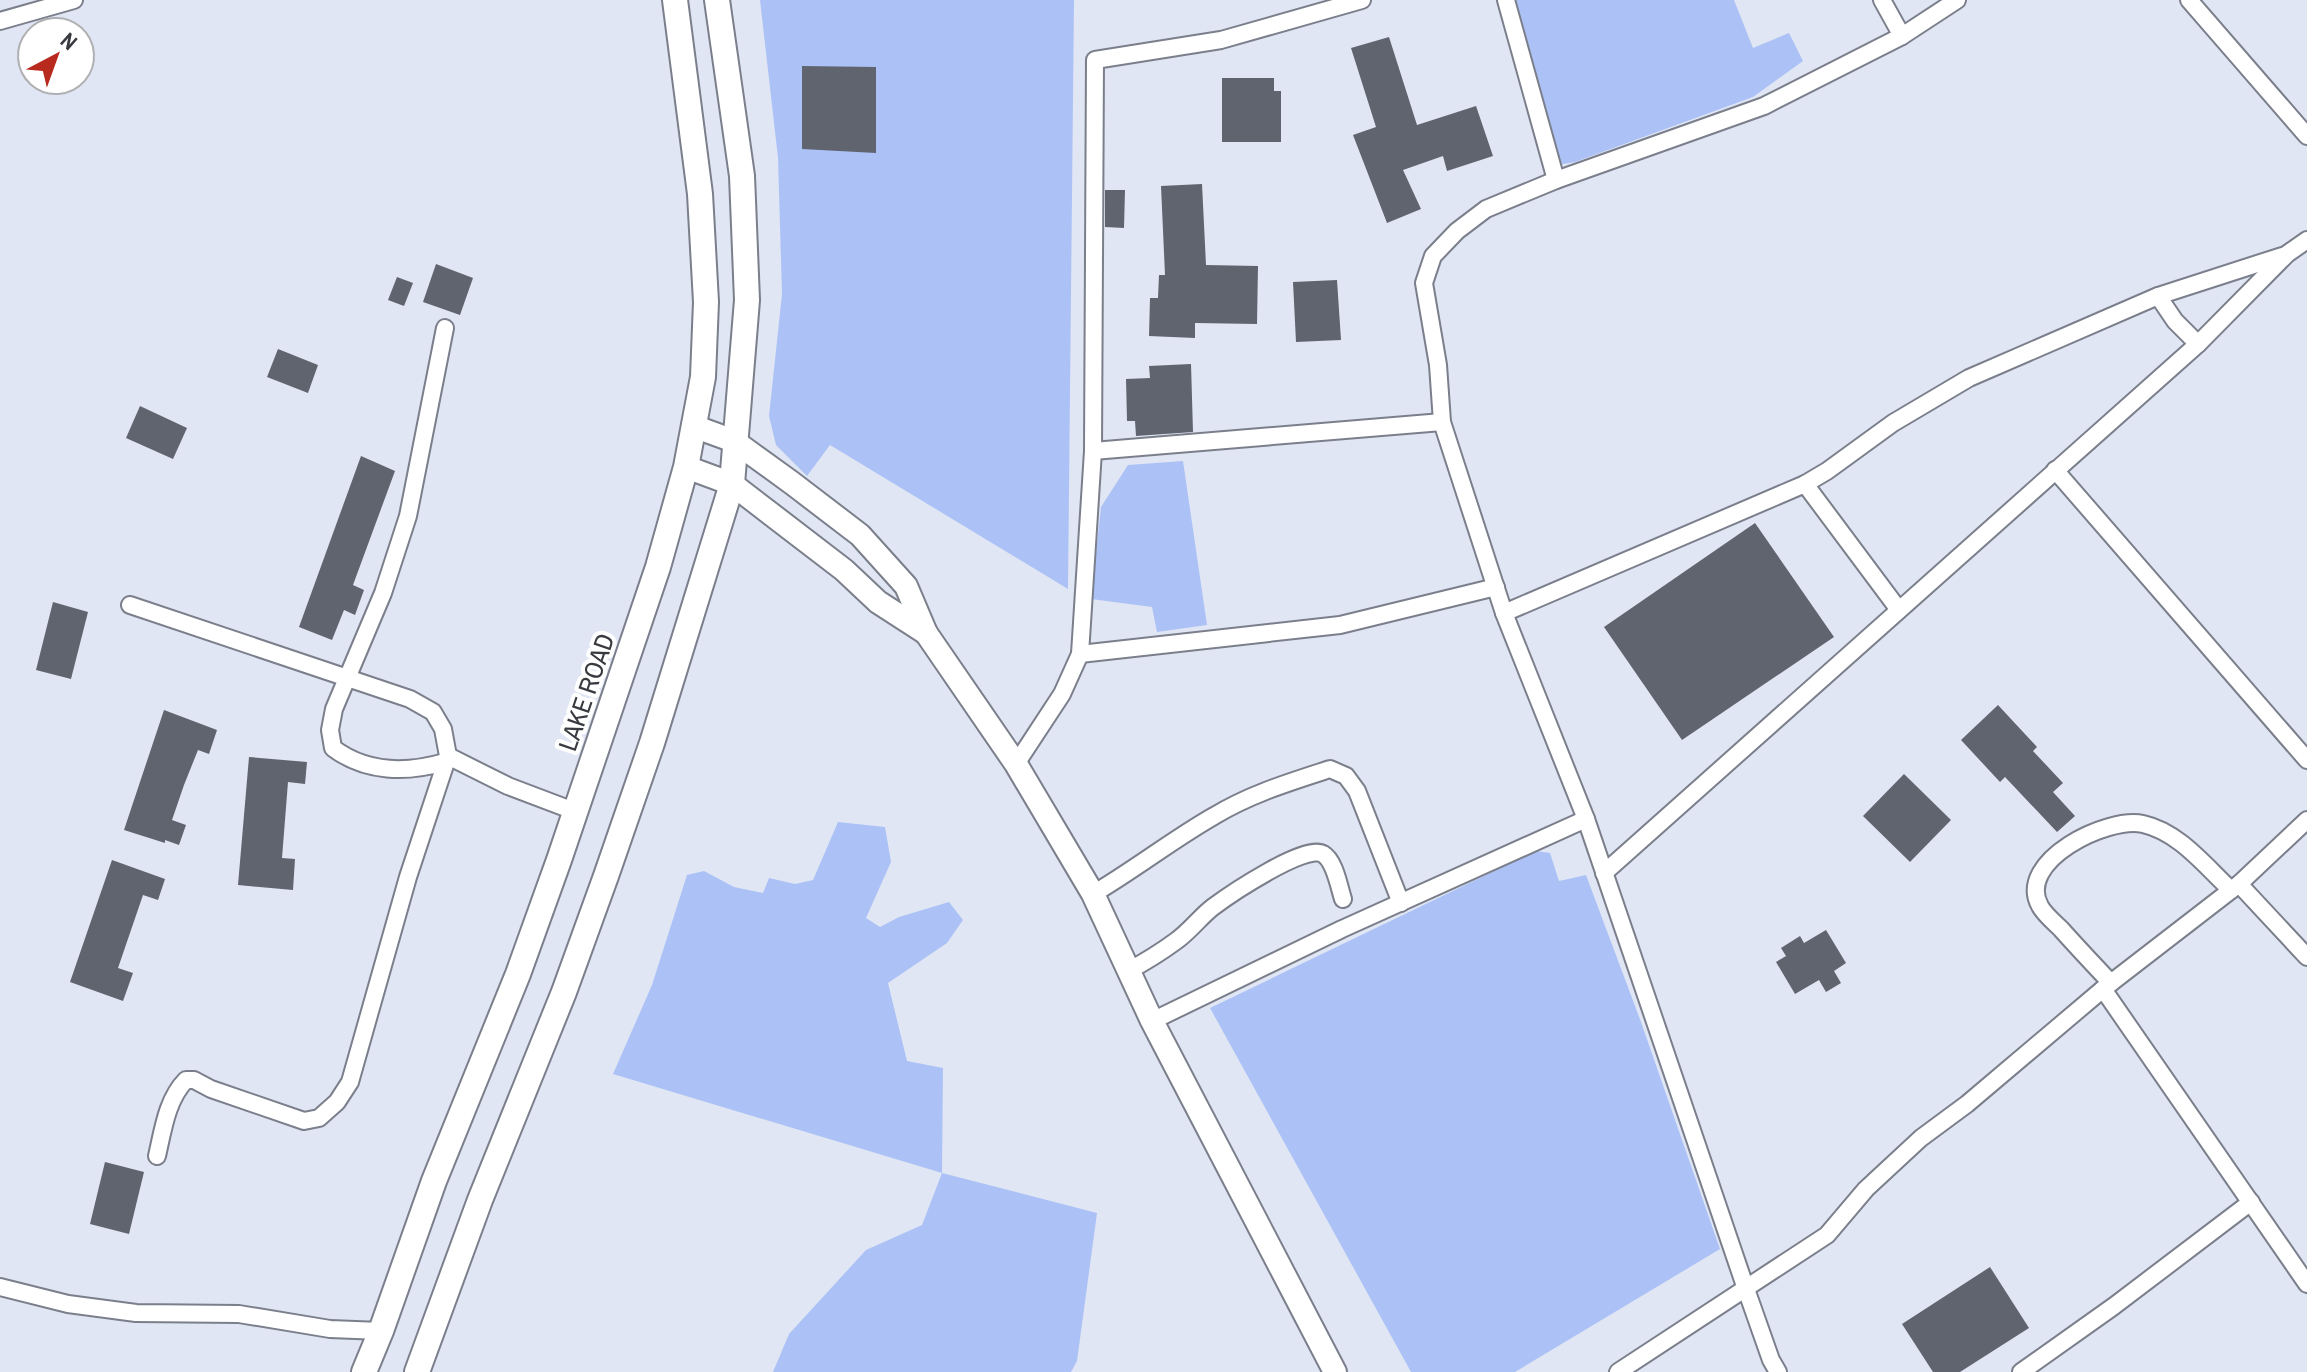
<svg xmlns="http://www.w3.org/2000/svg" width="2307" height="1372" font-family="'Archivo Narrow',sans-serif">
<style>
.green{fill:#acc2f6}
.building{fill:#5f646f}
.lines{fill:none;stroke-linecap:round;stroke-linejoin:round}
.minor-casing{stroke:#7a7f8b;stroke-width:20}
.tertiary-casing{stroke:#7a7f8b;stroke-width:26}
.secondary-casing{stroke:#7a7f8b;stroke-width:28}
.minor{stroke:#fff;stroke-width:16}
.tertiary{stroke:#fff;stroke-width:22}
.secondary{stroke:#fff;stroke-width:24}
.labels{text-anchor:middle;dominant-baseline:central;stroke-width:8;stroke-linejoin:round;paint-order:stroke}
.street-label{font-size:26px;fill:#383a3f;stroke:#fff}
</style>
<rect width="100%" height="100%" fill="#e0e6f3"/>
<!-- green -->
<g class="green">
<path d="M760 0H1074L1068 589 830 445 807 476 776 445 769 416 782 294 778 158Z"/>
<path d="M1499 0H1734L1753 48 1789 33 1803 61 1753 97 1575 162 1547 167Z"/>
<path d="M1183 461 1207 625 1157 632 1152 607 1091 599 1101 507 1128 465Z"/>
<path d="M838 822 885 827 891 862 866 918 880 927 899 917 949 902 963 920 947 943 888 983 907 1061 943 1068 942 1173 1097 1213 1077 1361 1071 1372H773L789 1334 866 1250 922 1225 942 1173 613 1074 652 985 687 875 704 871 734 887 763 893 769 878 795 884 813 880Z"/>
<path d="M1536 851 1550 853 1559 881 1586 875 1641 1022 1720 1249 1515 1372H1411L1210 1008Z"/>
</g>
<!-- building -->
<g class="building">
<path d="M1389 37 1417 125 1476 106 1493 156 1447 171 1443 156 1403 170 1421 209 1387 223 1353 135 1376 127 1351 48Z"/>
<path d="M802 66 876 67V153L802 149Z"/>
<path d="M1222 78H1274V91H1281V142H1222Z"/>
<path d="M1202 184 1206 265 1258 266 1257 324 1195 323V338L1149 336 1150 298H1158L1159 275H1165L1161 186Z"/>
<path d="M1105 190H1125L1124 228 1105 227Z"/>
<path d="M436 264 473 278 460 315 423 302Z"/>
<path d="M397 277 413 283 404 306 388 300Z"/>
<path d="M1337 280 1341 340 1296 342 1293 282Z"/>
<path d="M278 349 318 365 308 393 267 377Z"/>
<path d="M1191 364 1193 432 1136 436 1135 421H1127L1126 379 1150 378 1149 366Z"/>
<path d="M140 406 187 428 173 459 126 438Z"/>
<path d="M361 456 395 471 353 585 364 590 355 615 344 610 332 640 299 627Z"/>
<path d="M1755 523 1834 637 1682 740 1604 627Z"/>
<path d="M53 602 88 612 71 679 36 670Z"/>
<path d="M1998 705 2037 747 2033 751 2063 783 2053 792 2075 816 2057 832 2005 777 2000 782 1961 740Z"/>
<path d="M164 710 217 730 209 754 198 750 184 785 172 820 186 825 179 845 165 840V843L124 830Z"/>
<path d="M249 757 307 762 305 784 288 782 282 858 295 859 293 890 238 885Z"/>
<path d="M1904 774 1951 820 1910 862 1863 816Z"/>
<path d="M112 860 165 879 158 900 143 895 118 968 133 973 123 1001 70 982Z"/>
<path d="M1826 930 1846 963 1834 971 1841 983 1826 992 1819 980 1795 994 1776 962 1786 956 1781 948 1800 936 1804 943Z"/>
<path d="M105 1162 144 1172 129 1234 90 1224Z"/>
<path d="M1990 1267 2029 1328 1960 1372H1933L1902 1324Z"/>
</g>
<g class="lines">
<!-- minor casing -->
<g class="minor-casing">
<g id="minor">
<path d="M1506 0 1556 180"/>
<path d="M1882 0 1902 36"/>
<path d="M2189 0 2307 136"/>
<path d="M0 21 74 0"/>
<path d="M2158 296 2282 256"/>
<path d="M445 328 408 516 383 593 334 709 330 730 333 748C366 773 407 773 445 762"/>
<path d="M1093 451 1442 422"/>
<path d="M2055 470 2307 760"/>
<path d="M1805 484 1899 610"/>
<path d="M130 605 410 699 433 712 443 729 448 756 408 877 350 1082 337 1102 319 1118 304 1121 211 1089 194 1080H186C167 1099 163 1130 157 1156"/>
<path d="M1504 613 1805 484 1827 471 1893 423 1969 378 2158 296 2175 321 2198 344"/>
<path d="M1080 654 1340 625 1496 587"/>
<path d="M448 756 508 786 574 811"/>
<path d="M1016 764 1062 694 1080 654 1093 451 1095 60 1221 40 1362 0"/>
<path d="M1604 873 2198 344 2287 254 2307 240"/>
<path d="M2239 884 2307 957"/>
<path d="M1093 894C1134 870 1172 840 1214 816 1250 794 1290 782 1330 769L1346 776 1357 791 1401 903"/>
<path d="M1128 971C1145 962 1161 952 1176 941 1190 931 1200 917 1213 907 1229 895 1306 843 1323 854 1335 861 1339 887 1343 899"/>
<path d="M2111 983C2094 965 2077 947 2061 929 2054 922 2044 914 2040 906 2015 861 2108 816 2143 824 2179 832 2205 866 2231 890"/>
<path d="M2103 989 2307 1284"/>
<path d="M1152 1021 1342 929 1586 819"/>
<path d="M0 1287 68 1304 136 1313 239 1314 330 1329 381 1331"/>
<path d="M1618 1372 1827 1235 1866 1189 1921 1138 1967 1104 2103 989 2239 884 2307 820"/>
<path d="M1778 1372 1771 1360 1746 1289 1586 819 1504 613 1442 422 1438 365 1424 283 1433 256 1457 231 1486 209 1556 180 1764 106 1902 36 1957 0"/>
<path d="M2021 1372 2114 1306 2251 1202"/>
</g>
</g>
<!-- tertiary casing -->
<g class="tertiary-casing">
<g id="tertiary">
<path d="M693 426 734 441 792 483 860 535 906 586 926 633 1016 764 1093 894 1152 1021 1335 1372"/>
<path d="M686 467 732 484 844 570 878 602 926 633"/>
</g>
</g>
<!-- secondary casing -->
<g class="secondary-casing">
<g id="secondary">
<path d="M364 1372 381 1331 434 1181 518 974 559 860 658 567 686 467 703 377 706 302 700 194 675 0"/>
<path d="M417 1372 480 1200 564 992 606 876 652 743 732 484 747 300 742 176 717 0"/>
</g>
</g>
<!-- minor -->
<use href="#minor" class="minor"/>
<!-- tertiary -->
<use href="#tertiary" class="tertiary"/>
<!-- secondary -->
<use href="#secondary" class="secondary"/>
</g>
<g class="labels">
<!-- street labels -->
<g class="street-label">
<text transform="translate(586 692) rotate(-71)">LAKE ROAD</text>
</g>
</g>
<!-- north arrow -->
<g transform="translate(56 56) rotate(41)"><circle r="38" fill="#ffffff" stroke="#afb0b2" stroke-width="2"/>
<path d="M0-6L14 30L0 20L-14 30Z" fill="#b82a1e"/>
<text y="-12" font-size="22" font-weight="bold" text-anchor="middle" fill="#383a3f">N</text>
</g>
</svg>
